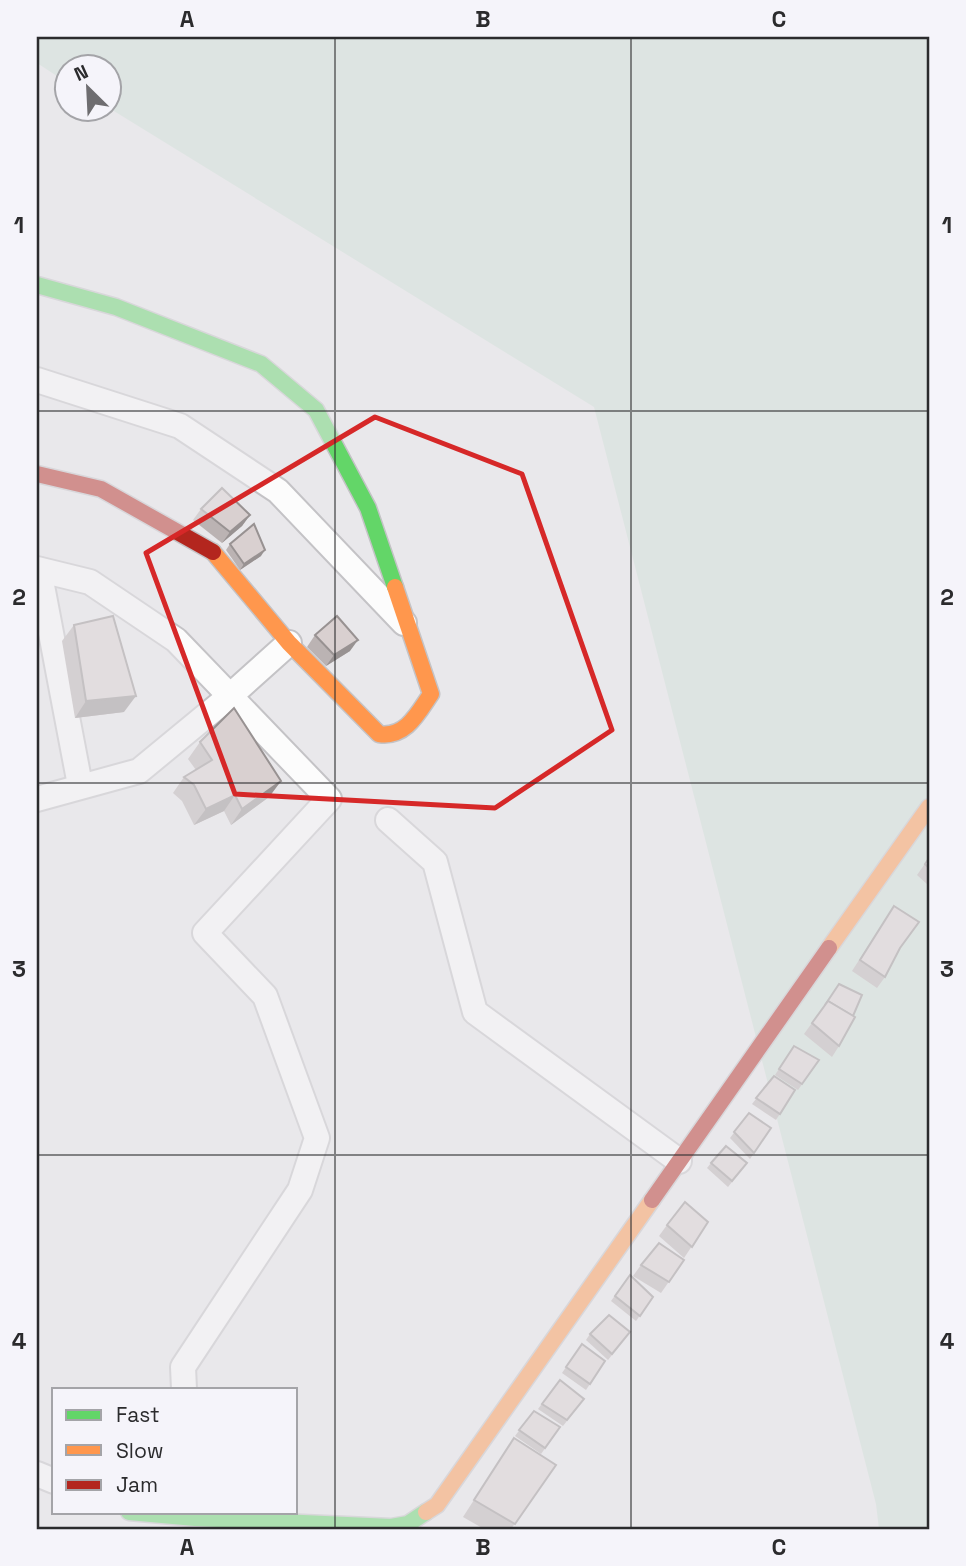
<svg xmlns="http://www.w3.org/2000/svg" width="966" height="1566" font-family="'Space Grotesk',sans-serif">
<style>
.green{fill:#cfe1d7}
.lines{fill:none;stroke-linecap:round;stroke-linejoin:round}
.street-casing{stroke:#c4c3c6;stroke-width:28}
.fast-casing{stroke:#c4c3c6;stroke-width:19}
.slow-casing{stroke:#c4c3c6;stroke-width:19}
.jam-casing{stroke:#c4c3c6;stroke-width:19}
.street{stroke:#fcfcfc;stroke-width:24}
.fast{stroke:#63d668;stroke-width:16}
.slow{stroke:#ff974d;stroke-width:16}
.jam{stroke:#b3261e;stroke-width:16}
.wall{fill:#bbb3b3}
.shaded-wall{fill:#989292}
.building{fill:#d9d0d0;stroke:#989292;stroke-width:2}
.marked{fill:none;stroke:#d62828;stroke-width:5;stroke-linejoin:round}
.grid{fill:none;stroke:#2b2b2d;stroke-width:2;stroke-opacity:0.55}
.neatline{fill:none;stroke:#2b2b2d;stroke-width:2.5}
.grid-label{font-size:23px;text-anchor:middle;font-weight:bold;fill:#2b2b2d}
</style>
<rect width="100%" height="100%" fill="#e9e8eb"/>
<!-- green -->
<path class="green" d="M37 37H929V1529H879L876 1504 594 407 109 108 108 66H66V82L37 63Z"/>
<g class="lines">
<!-- street casing -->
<g class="street-casing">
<g id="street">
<path d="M37 380 180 426 278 491 404 623"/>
<path d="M37 569 90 582 176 640 329 799 205 933 265 996 317 1138 300 1190 183 1367 184 1389"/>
<path d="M39 570 80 785"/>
<path d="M37 799 139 771 230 696 289 643"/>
<path d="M388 820 435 862 475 1012 679 1161"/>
<path d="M37 1474 54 1481"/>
</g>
</g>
<!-- fast casing -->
<g class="fast-casing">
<g id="fast">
<path d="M37 285 116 307 261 364 316 410 368 508 395 587"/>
<path d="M129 1512 195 1518 391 1527 408 1524 426 1512"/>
</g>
</g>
<!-- slow casing -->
<g class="slow-casing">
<g id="slow">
<path d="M213 552 289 643 379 734C406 738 418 713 431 694L395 587"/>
<path d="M829 948 929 807"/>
<path d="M426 1512 437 1505 652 1200"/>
</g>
</g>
<!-- jam casing -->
<g class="jam-casing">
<g id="jam">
<path d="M37 474 101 489 213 552"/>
<path d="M652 1200 829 948"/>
</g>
</g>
<!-- street -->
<use href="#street" class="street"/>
<!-- fast -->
<use href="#fast" class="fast"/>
<!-- slow -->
<use href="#slow" class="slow"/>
<!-- jam -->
<use href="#jam" class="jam"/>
</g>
<!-- wall -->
<g class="wall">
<path d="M201 509 250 515 242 526 222 543 193 520Z"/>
<path d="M230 544 261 556 240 570 226 550Z"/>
<path d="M74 625 124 712 75 718 62 641Z"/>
<path d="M315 635 350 651 326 666 307 647Z"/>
<path d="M200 742 281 781 269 797 231 825 224 811 194 825 182 801 173 793 184 777 196 770 188 759Z"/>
<path d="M929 858V886L917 875Z"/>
<path d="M894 906 899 950 885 977 877 988 852 971Z"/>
<path d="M822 1009 839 1046 832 1057 804 1034Z"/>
<path d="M794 1046 819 1060 798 1090 775 1075Z"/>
<path d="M774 1076 795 1090 776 1120 752 1104Z"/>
<path d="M749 1113 771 1128 750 1159 730 1138Z"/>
<path d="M711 1163H747L728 1187 707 1168Z"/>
<path d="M708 1222 684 1258 659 1236 667 1225Z"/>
<path d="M684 1260 661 1293 633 1276 641 1265Z"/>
<path d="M630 1275 653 1297 636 1321 611 1301Z"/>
<path d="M630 1332 608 1360 586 1340 590 1334Z"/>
<path d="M582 1344 605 1361 586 1390 562 1373Z"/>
<path d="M560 1380 584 1399 563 1426 538 1409Z"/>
<path d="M534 1411 560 1427 541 1454 515 1436Z"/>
<path d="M514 1438 556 1465 511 1529H484L463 1517Z"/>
</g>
<!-- shaded-wall -->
<g class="shaded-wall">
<path d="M250 515 242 526 222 543 230 532Z"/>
<path d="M265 550 261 556 240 570 244 564Z"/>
<path d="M358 640 350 651 326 666 334 655Z"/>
<path d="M136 696 124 712 75 718 86 701Z"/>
<path d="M281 781 269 797 231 825 242 809Z"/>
<path d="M235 795 224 811 194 825 206 809Z"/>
</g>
<!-- building -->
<g class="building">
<path d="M222 488 250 515 230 532 201 509Z"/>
<path d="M254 524 265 550 244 564 230 544Z"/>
<path d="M113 616 136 696 86 701 74 625Z"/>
<path d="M337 616 358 640 334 655 315 635Z"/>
<path d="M234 708 281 781 242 809 235 795 206 809 194 785 184 777 212 760 200 742Z"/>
<path d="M929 858V868L925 864Z"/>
<path d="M894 906 919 922 900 948 885 977 860 960Z"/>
<path d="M839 984 862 995 853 1016 828 1001 825 1005Z"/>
<path d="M828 1001 855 1017 839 1046 812 1023Z"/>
<path d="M794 1046 819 1060 802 1084 779 1069Z"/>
<path d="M774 1076 795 1090 780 1114 756 1098Z"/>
<path d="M749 1113 771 1128 754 1153 734 1132Z"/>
<path d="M726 1146 747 1163 732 1181 711 1163Z"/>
<path d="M685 1202 708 1222 692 1247 667 1225Z"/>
<path d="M659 1243 684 1260 669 1282 641 1265Z"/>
<path d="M630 1275 653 1297 640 1316 615 1296Z"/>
<path d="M609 1315 630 1332 612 1354 590 1334Z"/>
<path d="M582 1344 605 1361 590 1384 566 1367Z"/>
<path d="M560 1380 584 1399 567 1420 542 1404Z"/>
<path d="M534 1411 560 1427 545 1448 519 1430Z"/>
<path d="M514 1438 556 1465 515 1524 474 1500Z"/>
</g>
<!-- marked area -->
<path d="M0 0H966V1566H0ZM375 417 522 474 612 730 495 808 235 794 146 553Z" fill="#e9e8eb" fill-opacity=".55" fill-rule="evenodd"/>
<path class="marked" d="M375 417 522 474 612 730 495 808 235 794 146 553Z"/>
<!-- grid -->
<path class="grid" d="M335 37V1529M631 37V1529M37 411H929M37 783H929M37 1155H929"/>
<!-- border -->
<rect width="966" height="1566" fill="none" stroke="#f5f4fa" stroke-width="77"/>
<!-- legend -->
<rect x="52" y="1388" width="245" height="126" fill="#f5f4fa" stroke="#a4a4a8" stroke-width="2"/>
<rect x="66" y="1410" width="35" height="10" fill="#63d668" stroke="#a4a4a8" stroke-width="2"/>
<text x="116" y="1422" font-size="21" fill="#2b2b2d">Fast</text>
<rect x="66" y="1445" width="35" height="10" fill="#ff974d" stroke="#a4a4a8" stroke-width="2"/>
<text x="116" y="1458" font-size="21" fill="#2b2b2d">Slow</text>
<rect x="66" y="1480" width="35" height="10" fill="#b3261e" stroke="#a4a4a8" stroke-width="2"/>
<text x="116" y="1492" font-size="21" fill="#2b2b2d">Jam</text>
<!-- north arrow -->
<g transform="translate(88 88) rotate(336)"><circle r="33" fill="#f5f4fa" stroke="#a4a4a8" stroke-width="2"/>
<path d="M0-5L12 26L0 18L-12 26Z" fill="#6e6d70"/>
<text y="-10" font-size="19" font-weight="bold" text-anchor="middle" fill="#2b2b2d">N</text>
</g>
<rect x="38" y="38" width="890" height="1490" class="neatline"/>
<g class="grid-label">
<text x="187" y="27">A</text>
<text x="483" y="27">B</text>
<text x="779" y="27">C</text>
<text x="19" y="233">1</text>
<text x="947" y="233">1</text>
<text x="19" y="605">2</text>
<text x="947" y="605">2</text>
<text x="19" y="977">3</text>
<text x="947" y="977">3</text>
<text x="19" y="1349">4</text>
<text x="947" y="1349">4</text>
<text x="187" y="1555">A</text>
<text x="483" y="1555">B</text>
<text x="779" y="1555">C</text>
</g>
</svg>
